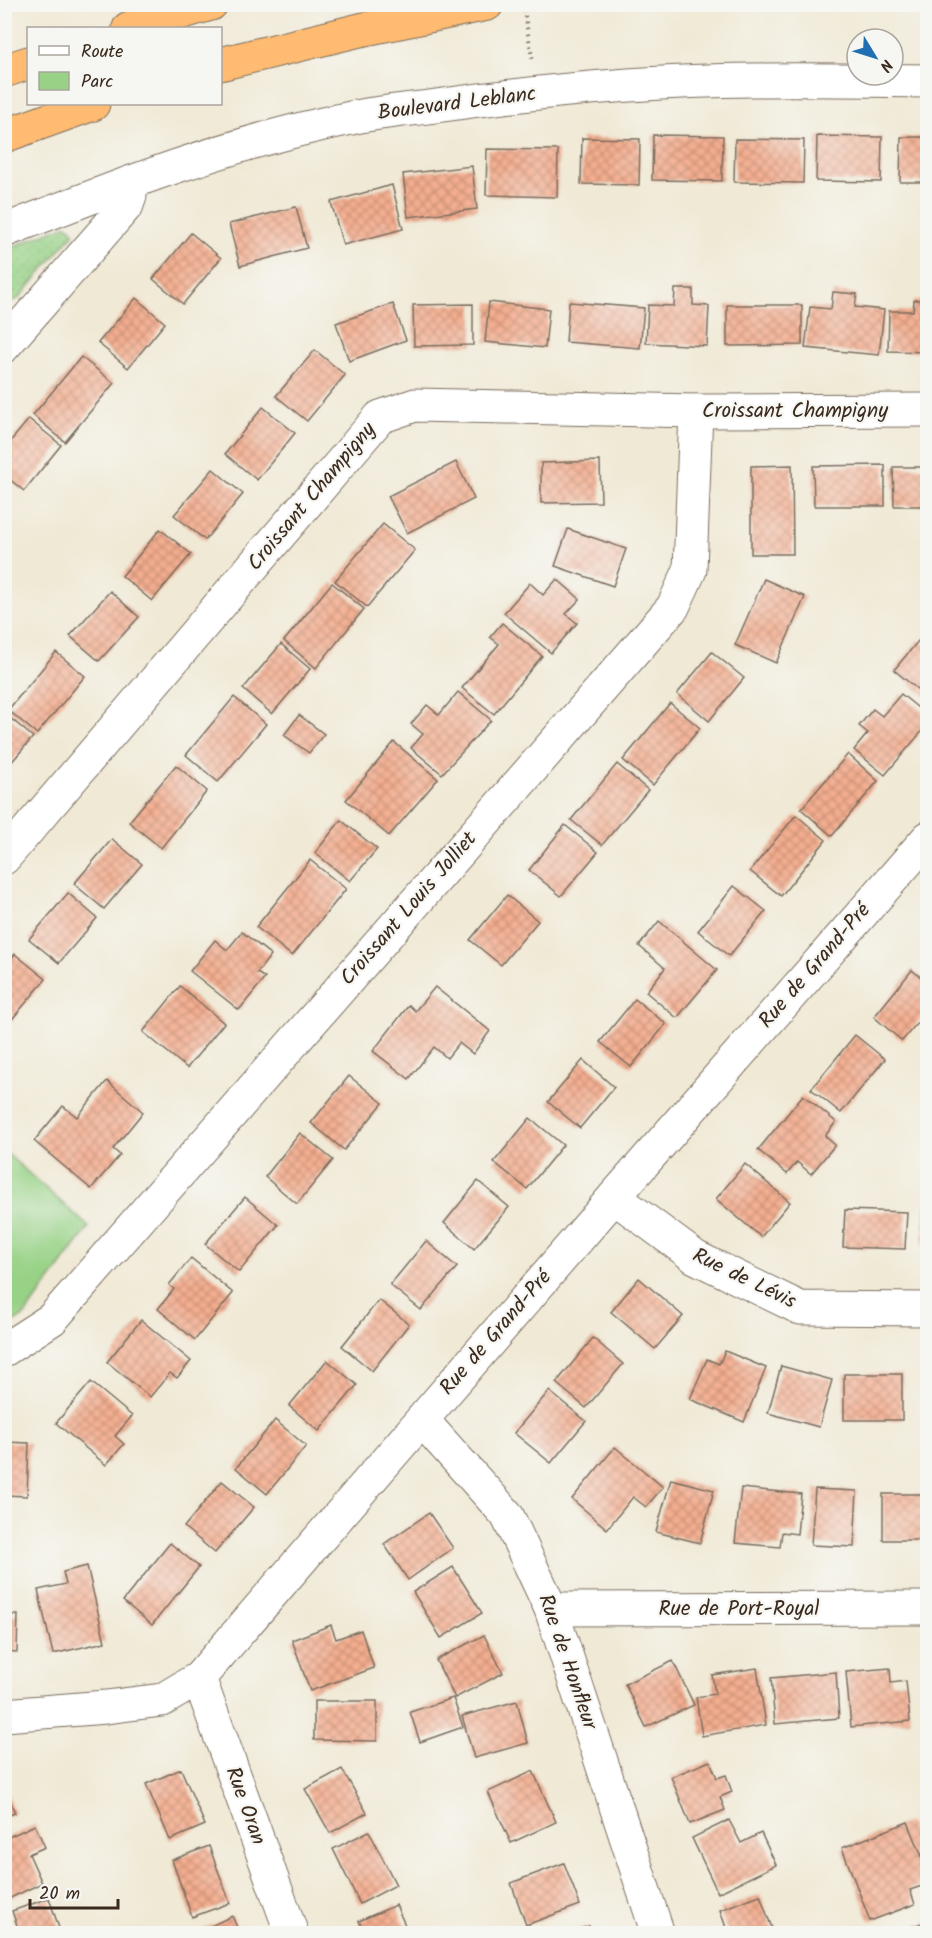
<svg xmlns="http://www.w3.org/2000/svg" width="932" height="1938" font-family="Kalam,sans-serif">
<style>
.grass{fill:url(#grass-dots);stroke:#697e52;stroke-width:1.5}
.green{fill:#97d286;stroke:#697e52;stroke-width:1.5}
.building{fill:url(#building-cross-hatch)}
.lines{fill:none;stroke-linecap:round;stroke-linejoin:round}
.minor-casing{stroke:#7a6d5e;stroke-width:35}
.highway-casing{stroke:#7a6d5e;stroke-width:35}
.path{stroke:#7a6d5e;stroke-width:4;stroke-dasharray:1.5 4.5;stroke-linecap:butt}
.minor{stroke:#fff;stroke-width:33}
.highway{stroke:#ffbb71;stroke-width:33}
.labels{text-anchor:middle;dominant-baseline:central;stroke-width:4.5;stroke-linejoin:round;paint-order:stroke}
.street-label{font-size:21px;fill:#3b2a1e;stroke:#f6f6f2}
</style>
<defs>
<pattern id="grass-dots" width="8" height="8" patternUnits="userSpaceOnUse" patternTransform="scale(1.5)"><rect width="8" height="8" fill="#97d286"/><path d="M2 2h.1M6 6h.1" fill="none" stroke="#83b473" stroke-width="1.8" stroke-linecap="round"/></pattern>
<pattern id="building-cross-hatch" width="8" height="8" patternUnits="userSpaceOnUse" patternTransform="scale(1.5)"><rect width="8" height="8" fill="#f4ae90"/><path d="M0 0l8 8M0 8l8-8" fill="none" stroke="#c78e75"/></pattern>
</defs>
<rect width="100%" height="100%" fill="#f6f6f2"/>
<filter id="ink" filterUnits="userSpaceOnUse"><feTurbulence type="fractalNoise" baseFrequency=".0167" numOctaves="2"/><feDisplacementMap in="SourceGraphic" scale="12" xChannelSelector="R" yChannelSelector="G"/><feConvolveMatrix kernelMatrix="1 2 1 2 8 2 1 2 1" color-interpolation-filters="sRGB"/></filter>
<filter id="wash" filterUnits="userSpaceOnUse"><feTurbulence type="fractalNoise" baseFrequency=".008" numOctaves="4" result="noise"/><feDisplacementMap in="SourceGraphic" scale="24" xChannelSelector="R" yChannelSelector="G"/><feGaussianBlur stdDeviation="1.35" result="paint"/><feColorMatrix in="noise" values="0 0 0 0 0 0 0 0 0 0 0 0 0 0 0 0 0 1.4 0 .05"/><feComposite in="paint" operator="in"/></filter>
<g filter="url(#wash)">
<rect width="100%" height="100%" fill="#f0e9d5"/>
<!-- grass -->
<path class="grass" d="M66 225 71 228 74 232 71 237 18 299 10 302 5 300 4 250Z"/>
<!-- green -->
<path class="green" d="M5 1152 89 1227 25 1315 5 1328Z"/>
<g id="blocks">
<!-- building -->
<g class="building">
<path d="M653 135 723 136 722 181 652 180Z"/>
<path d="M817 136 882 137 881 182 816 181Z"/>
<path d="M901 137H928V182H900Z"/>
<path d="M582 138 640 139 639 185 581 184Z"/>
<path d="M735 139 804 140 803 183 734 182Z"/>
<path d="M487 149 558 150 557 197 486 195Z"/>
<path d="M472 166 477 209 408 217 403 174Z"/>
<path d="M392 185 403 229 343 245 331 202Z"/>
<path d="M296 207 307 248 240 266 229 224Z"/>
<path d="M191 233 221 258 183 304 153 279Z"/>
<path d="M675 289H693V305L709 306 707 346 646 343 648 305 674 306Z"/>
<path d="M833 292 857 294 855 307 884 310 879 355 805 348 810 307 831 309Z"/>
<path d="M136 298 165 323 128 368 98 343Z"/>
<path d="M914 300H928V352L888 351 889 311H913Z"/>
<path d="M489 302 549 309 545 348 485 342Z"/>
<path d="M569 302 644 308 640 348 566 342Z"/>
<path d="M393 304 406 340 349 361 336 323Z"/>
<path d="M473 304V345L414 346 413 305Z"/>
<path d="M727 305H802V345L727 346Z"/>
<path d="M315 350 345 375 307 421 276 396Z"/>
<path d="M81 357 114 383 65 442 33 415Z"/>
<path d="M263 407 295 433 257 480 225 454Z"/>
<path d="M29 419 61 445 24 491 4 475V449Z"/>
<path d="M600 461 601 502 541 503V463Z"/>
<path d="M456 462 474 499 407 533 388 496Z"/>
<path d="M792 465 793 554H751V466Z"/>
<path d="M885 465V506H814L813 466Z"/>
<path d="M893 467H928V506H894Z"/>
<path d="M213 469 243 494 205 540 174 515Z"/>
<path d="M383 524 415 550 367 607 335 581Z"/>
<path d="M160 529 191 554 152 601 122 576Z"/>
<path d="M568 529 626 549 613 586 555 566Z"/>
<path d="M557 579 580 599 566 614 577 623 551 653 504 613 530 583 543 595Z"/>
<path d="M764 579 805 597 776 663 735 645Z"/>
<path d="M332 583 364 609 316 668 284 641Z"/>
<path d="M110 591 139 617 99 661 70 636Z"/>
<path d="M502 623 542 656 494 714 462 688 499 644 490 637Z"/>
<path d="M919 640 928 647V698L894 670Z"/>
<path d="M281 644 310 669 272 714 243 689Z"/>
<path d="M56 652 85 676 37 734 8 710Z"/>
<path d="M712 652 744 678 709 721 677 694Z"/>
<path d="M458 692 491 720 442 774 411 748 423 734 411 724 427 705 439 715Z"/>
<path d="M901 694 928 716V724L885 775 854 750 868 733 859 726 873 709 882 716Z"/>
<path d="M234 697 266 724 218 782 186 755Z"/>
<path d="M670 703 700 728 653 785 623 760Z"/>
<path d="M4 713 33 737 4 771Z"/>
<path d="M299 715 324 734 309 753 284 735Z"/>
<path d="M394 742 438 779 389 836 346 800Z"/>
<path d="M848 754 878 781 832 836 801 809Z"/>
<path d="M617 764 648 790 602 845 571 820Z"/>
<path d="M176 765 207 791 161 848 129 822Z"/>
<path d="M796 815 826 840 781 896 750 871Z"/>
<path d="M341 820 377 849 350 881 315 853Z"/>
<path d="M565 825 598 852 561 896 529 870Z"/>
<path d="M112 839 142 864 104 909 74 884Z"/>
<path d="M310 860 346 889 292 956 256 927Z"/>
<path d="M734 886 766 911 729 956 698 931Z"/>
<path d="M68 893 97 918 59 963 29 939Z"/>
<path d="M507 895 538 921 501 965 470 940Z"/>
<path d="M659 921 717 970 677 1018 646 992 665 968 639 946Z"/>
<path d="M242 932 271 955 257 973 265 978 239 1010 190 971 215 940 227 950Z"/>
<path d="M15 954 46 979 8 1024 4 1022V967Z"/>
<path d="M912 970 928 983V1010L902 1041 874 1017Z"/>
<path d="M180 986 224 1023 187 1068 143 1032Z"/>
<path d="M435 987 490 1031 473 1054 459 1043 447 1058 434 1047 409 1079 373 1051 409 1005 415 1011Z"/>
<path d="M635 999 666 1024 631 1067 600 1042Z"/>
<path d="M855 1035 885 1059 841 1113 811 1089Z"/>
<path d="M583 1060 614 1087 580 1128 548 1102Z"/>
<path d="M349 1076 383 1103 344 1150 311 1123Z"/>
<path d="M107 1081 143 1112 113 1149 120 1155 91 1189 34 1141 63 1106 77 1117Z"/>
<path d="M803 1095 836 1122 825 1136 835 1145 811 1174 797 1162 787 1174 758 1150Z"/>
<path d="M530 1118 563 1145 527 1189 494 1162Z"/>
<path d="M300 1133 333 1160 297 1204 265 1177Z"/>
<path d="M745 1164 790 1202 761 1237 716 1199Z"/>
<path d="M478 1181 509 1207 474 1249 444 1223Z"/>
<path d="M245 1197 278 1225 239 1272 205 1244Z"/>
<path d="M926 1205H928V1245H922Z"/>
<path d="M845 1210 907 1212 905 1249 843 1247Z"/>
<path d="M426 1241 457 1267 421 1310 390 1285Z"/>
<path d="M191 1258 233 1293 195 1340 158 1309 174 1289 169 1285Z"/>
<path d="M639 1278 683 1316 655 1349 611 1312Z"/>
<path d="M379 1300 409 1324 372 1371 342 1346Z"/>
<path d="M141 1320 191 1361 177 1378 170 1373 150 1397 107 1362Z"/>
<path d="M593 1338 623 1364 586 1408 556 1383Z"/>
<path d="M725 1351 766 1368 744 1422 690 1399 707 1359 719 1364Z"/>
<path d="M327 1360 357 1385 319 1431 289 1406Z"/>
<path d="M781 1366 832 1380 819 1427 768 1413Z"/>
<rect x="844" y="1374" width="58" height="46"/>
<path d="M91 1382 132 1416 115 1436 124 1444 106 1465 56 1423Z"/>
<path d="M549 1391 586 1421 551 1463 514 1433Z"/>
<path d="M275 1420 306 1446 267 1494 236 1468Z"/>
<path d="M4 1442 29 1443 27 1496 4 1495Z"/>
<path d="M615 1447 663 1487 646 1507 633 1497 607 1529 572 1499Z"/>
<path d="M671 1479 714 1490 700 1543 656 1532Z"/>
<path d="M222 1481 254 1507 215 1553 184 1527Z"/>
<path d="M741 1488 801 1494 797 1534 782 1532 780 1547 735 1543Z"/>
<path d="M815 1489 857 1491 854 1547 811 1545Z"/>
<rect x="883" y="1494" width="45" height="46"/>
<path d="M429 1513 453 1548 408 1580 384 1544Z"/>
<path d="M170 1543 199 1567 152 1625 123 1601Z"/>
<path d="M87 1566 105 1642 53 1654 38 1590 66 1584 63 1572Z"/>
<path d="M453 1567 482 1613 441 1638 413 1592Z"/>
<path d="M4 1615H18L17 1652 4 1651Z"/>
<path d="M331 1625 336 1639 361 1630 374 1668 310 1691 292 1640Z"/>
<path d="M484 1635 503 1673 455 1698 436 1660Z"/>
<path d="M673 1661 694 1705 646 1727 625 1684Z"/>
<path d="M757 1668 766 1725 702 1736 696 1697 715 1694 712 1675Z"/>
<path d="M890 1668 891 1683 906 1681 910 1721 851 1727 846 1672Z"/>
<path d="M836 1672 839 1718 775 1724 771 1678Z"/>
<path d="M453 1698 463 1727 420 1742 410 1712Z"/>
<path d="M314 1701H377V1741L314 1740Z"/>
<path d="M517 1701 528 1743 474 1758 462 1716Z"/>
<path d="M710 1761 717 1778 726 1775 732 1792 720 1797 725 1810 690 1824 671 1777Z"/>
<path d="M181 1769 205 1825 170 1840 146 1784Z"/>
<path d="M342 1769 367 1813 330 1833 305 1789Z"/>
<path d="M533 1771 556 1822 511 1843 488 1792Z"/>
<path d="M4 1785 15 1813 4 1817Z"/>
<path d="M729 1820 741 1843 761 1833 776 1865 718 1893 692 1838Z"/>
<path d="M908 1822 928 1871V1884L910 1890 915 1904 870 1921 842 1848Z"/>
<path d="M35 1825 45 1847 29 1854 42 1883 6 1900 4 1839Z"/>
<path d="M369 1831 396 1885 360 1904 333 1849Z"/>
<path d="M209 1846 230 1903 192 1917 172 1860Z"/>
<path d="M564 1863 580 1905 526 1925 511 1883Z"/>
<path d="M760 1895 774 1934H728L720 1910Z"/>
<path d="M49 1898 61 1934H20L12 1911Z"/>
<path d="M396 1905 409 1934H365L359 1921Z"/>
<path d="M232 1916 240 1934H202L200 1931Z"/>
<path d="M928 1921V1934H893V1933Z"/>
<path d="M589 1926 592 1934H568V1933Z"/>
</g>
</g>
</g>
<g filter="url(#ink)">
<use href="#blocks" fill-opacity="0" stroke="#7a6d5e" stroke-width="1.5"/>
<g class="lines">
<!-- minor casing -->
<g class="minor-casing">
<g id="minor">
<path d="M4 231C118 186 231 142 351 118 379 112 407 110 436 106 540 91 646 81 752 80 810 79 869 80 928 81"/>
<path d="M4 346 127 205 130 196 129 183"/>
<path d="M4 858 380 417 415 405 696 411 928 410"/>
<path d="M614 1197 695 1257 800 1308 928 1309"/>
<path d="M4 1350 52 1319 673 607 690 570 696 411"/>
<path d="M422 1420 507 1515 551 1609 658 1934"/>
<path d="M551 1609 928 1608"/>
<path d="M199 1678 292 1934"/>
<path d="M4 1715 106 1707 162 1700 199 1678 614 1197 928 838"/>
</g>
</g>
<!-- highway casing -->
<g class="highway-casing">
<g id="highway">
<path d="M129 28 211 4"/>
<path d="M220 64 360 30 487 4"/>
<path d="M4 71 28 63"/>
<path d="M4 136 93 104"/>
</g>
</g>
<!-- path -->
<path class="path" d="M523 4 533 63"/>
<!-- minor -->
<use href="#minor" class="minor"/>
<!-- highway -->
<use href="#highway" class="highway"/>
</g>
</g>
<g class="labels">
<!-- street labels -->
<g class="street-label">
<text transform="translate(457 104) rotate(-7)">Boulevard Leblanc</text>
<text x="795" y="411">Croissant Champigny</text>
<text transform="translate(312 497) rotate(-50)">Croissant Champigny</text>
<text transform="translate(409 909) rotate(-49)">Croissant Louis Jolliet</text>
<text transform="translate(815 966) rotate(-49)">Rue de Grand-Pré</text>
<text transform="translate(744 1279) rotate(26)">Rue de Lévis</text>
<text transform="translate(496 1333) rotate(-49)">Rue de Grand-Pré</text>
<text x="739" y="1609">Rue de Port-Royal</text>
<text transform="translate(567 1662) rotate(71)">Rue de Honfleur</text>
<text transform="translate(245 1806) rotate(70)">Rue Oran</text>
</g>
</g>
<!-- margin -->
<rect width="932" height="1938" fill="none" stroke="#f6f6f2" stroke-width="24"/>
<!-- legend -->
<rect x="27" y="27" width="195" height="78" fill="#f6f6f2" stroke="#aba49d" stroke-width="1.5"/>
<rect x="39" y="46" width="30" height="9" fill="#ffffff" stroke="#aba49d" stroke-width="1.5"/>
<text x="81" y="57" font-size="18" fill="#3b2a1e">Route</text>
<rect x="39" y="72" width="30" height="18" fill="#97d286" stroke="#aba49d" stroke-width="1.5"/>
<text x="81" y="87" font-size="18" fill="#3b2a1e">Parc</text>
<!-- north arrow -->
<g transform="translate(875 57) rotate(128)"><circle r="28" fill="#f6f6f2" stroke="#aba49d" stroke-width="1.5"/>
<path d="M0-4.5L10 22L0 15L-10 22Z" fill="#1f6fb2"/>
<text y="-9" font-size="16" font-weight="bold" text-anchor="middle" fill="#3b2a1e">N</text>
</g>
<!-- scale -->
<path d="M30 1899v9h88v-9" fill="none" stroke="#3b2a1e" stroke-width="3"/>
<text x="39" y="1899" font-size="18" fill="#3b2a1e" stroke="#f6f6f2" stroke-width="4.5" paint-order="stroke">20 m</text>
</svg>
